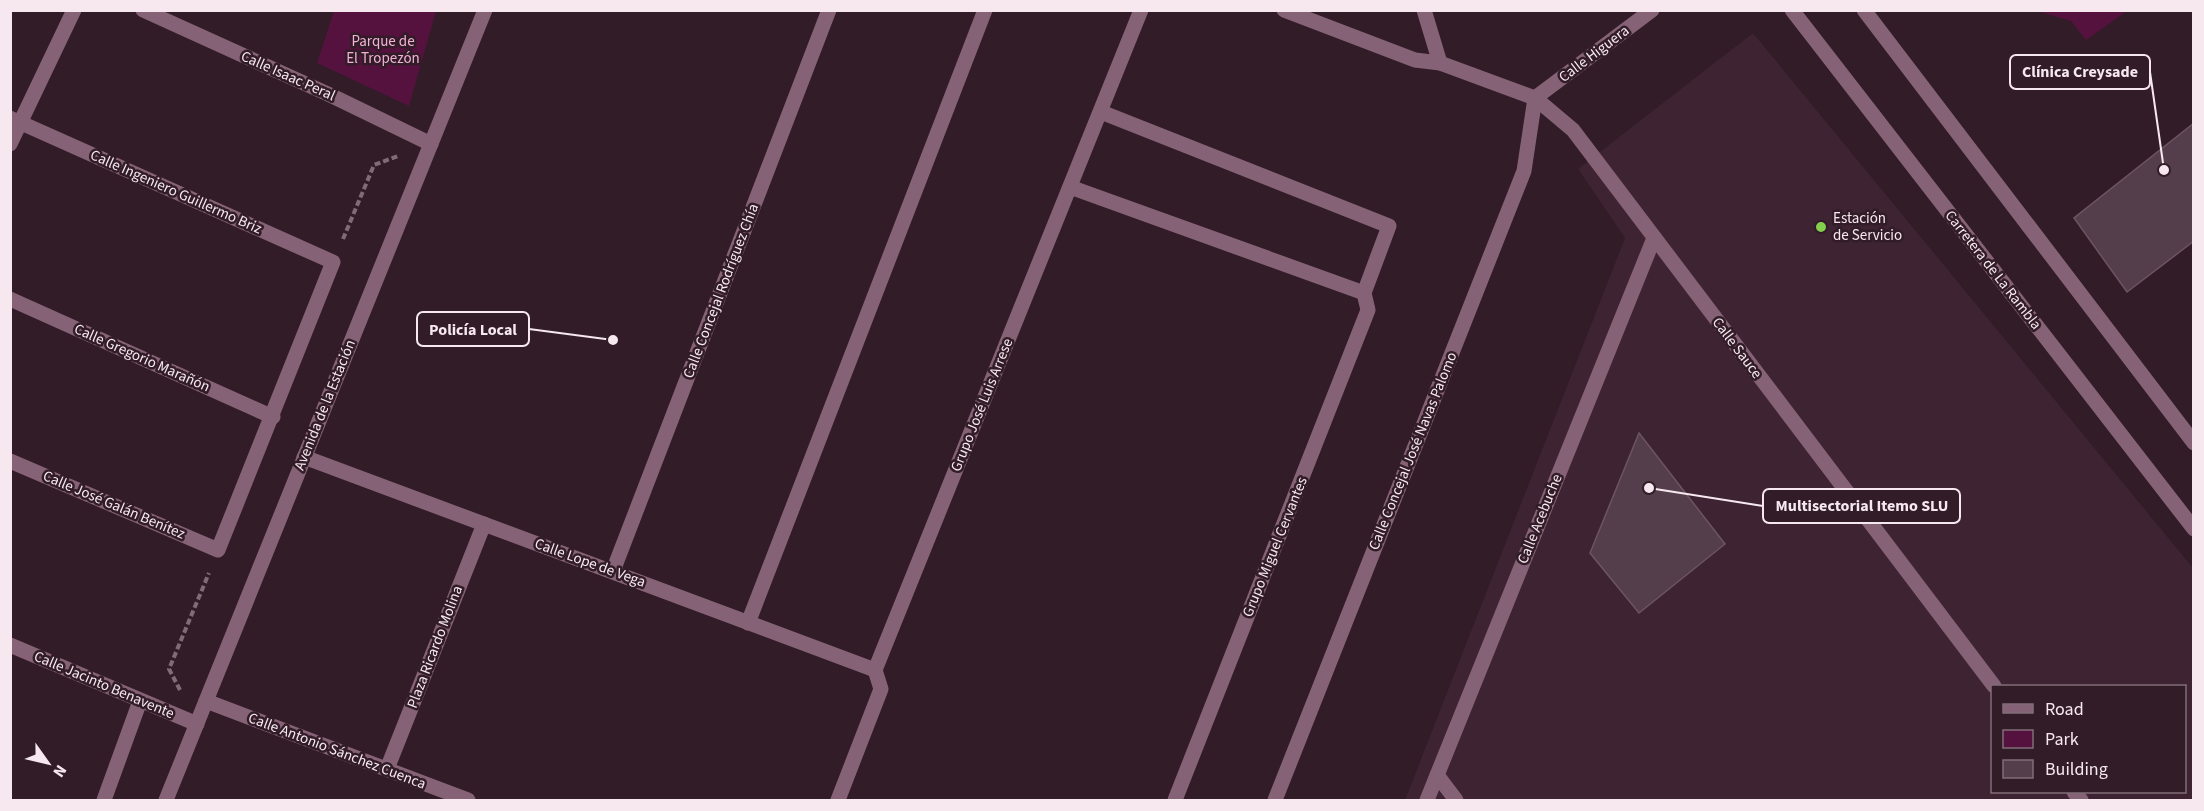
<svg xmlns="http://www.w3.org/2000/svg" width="2204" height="811" font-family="'Source Sans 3',sans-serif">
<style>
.built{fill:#3e2333;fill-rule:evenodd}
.green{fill:#56123f}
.building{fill:#553e4b;stroke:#6d5462;stroke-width:1.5}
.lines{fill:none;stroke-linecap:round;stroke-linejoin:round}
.path{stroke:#7f6c77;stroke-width:4;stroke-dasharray:6 3;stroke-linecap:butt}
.minor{stroke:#866276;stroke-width:15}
.poi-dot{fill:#84d04e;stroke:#311c28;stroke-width:2}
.labels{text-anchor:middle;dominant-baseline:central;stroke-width:5;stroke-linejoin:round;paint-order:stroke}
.park-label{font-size:15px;fill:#f4b2d7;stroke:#311c28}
.street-label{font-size:15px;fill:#f7e8f0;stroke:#311c28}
.poi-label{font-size:15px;fill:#f7e8f0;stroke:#311c28;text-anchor:start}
.leader{fill:none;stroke:#f7e8f0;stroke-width:2}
.callout-dot{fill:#f7e8f0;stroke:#311c28;stroke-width:2}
.callout{fill:#311c28;stroke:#f7e8f0;stroke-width:2}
.callout-label{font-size:16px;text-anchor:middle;font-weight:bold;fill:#f7e8f0}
</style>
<rect width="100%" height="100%" fill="#311c28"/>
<!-- built -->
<path class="built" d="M1753 33 2193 568V800H1405L1625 238 1578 169ZM1992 686H2184V792H1992Z"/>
<!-- green -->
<g class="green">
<path d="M334 11H436L409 106 317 63Z"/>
<path d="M2037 11 2127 10V11L2086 40 2071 21Z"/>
</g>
<!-- building -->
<g class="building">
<path d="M2194 123V241L2127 292 2074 218Z"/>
<path d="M1639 433 1725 544 1639 613 1590 553Z"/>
</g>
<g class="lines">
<!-- path -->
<g class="path">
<path d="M343 239 374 165 398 156"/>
<path d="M180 690 169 669 209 573"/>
</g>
<!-- minor -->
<g class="minor">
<path d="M143 10 328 94 431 144"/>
<path d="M1284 10 1415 60 1440 63 1535 98 1573 130 1994 686"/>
<path d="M1424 10 1440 63"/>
<path d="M1792 10 2194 529"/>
<path d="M1864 10 2194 443"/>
<path d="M1101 112 1389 226 1364 293"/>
<path d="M10 118 333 262 218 550 10 461"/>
<path d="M10 144 74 10"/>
<path d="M1070 187 1364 293 1368 310 1175 800"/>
<path d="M10 299 273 417"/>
<path d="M304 457 875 670"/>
<path d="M613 571 829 10"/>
<path d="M748 623 985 10"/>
<path d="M10 645 197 724"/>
<path d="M206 701 468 800"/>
<path d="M387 769 484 524"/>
<path d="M1437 775 1456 800"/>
<path d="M2074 792 2081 800"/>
<path d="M104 800 140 701"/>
<path d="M166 800 485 10"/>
<path d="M838 800 881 689 875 670 1141 10"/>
<path d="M1275 800 1524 171 1535 98 1652 10"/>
<path d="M1427 800 1654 238"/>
</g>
</g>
<!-- markers -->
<circle class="poi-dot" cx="1821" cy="227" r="6"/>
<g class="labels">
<!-- park labels -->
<g class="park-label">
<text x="383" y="41">Parque de<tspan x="383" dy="17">El Tropezón</tspan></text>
</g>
<!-- street labels -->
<g class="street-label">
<text transform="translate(1594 54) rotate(-37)">Calle Higuera</text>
<text transform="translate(288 76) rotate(24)">Calle Isaac Peral</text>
<text transform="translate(176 192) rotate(24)">Calle Ingeniero Guillermo Briz</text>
<text transform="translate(1993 270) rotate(52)">Carretera de La Rambla</text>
<text transform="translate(721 291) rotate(-69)">Calle Concejal Rodríguez Chía</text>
<text transform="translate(1737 348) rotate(53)">Calle Sauce</text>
<text transform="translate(142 358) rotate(24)">Calle Gregorio Marañón</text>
<text transform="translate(325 405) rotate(-68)">Avenida de la Estación</text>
<text transform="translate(982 405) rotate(-68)">Grupo José Luis Arrese</text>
<text transform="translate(1413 451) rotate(-68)">Calle Concejal José Navas Palomo</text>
<text transform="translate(114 505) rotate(23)">Calle José Galán Benítez</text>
<text transform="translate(1540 519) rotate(-68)">Calle Acebuche</text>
<text transform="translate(1275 547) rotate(-68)">Grupo Miguel Cervantes</text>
<text transform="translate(590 563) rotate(20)">Calle Lope de Vega</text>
<text transform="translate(435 647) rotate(-69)">Plaza Ricardo Molina</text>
<text transform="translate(104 685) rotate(23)">Calle Jacinto Benavente</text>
<text transform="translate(337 751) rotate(21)">Calle Antonio Sánchez Cuenca</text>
</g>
<!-- poi labels -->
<g class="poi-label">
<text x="1833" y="218">Estación<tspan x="1833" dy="17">de Servicio</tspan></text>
</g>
</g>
<!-- callouts -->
<path class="leader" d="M2164 170L2150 72M613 340L529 329M1649 488L1763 506"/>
<g class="callout-dot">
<circle cx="2164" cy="170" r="6"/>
<circle cx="613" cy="340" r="6"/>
<circle cx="1649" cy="488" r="6"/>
</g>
<g class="callout">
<rect x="2010" y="55" width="140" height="34" rx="6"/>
<rect x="417" y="312" width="112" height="34" rx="6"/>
<rect x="1763" y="489" width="197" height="34" rx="6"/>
</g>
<g class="callout-label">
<text x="2080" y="77">Clínica Creysade</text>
<text x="473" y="335">Policía Local</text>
<text x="1862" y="511">Multisectorial Itemo SLU</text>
</g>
<!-- border -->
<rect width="2204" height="811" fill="none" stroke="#f7e8f0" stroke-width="24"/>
<!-- legend -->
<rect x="1991" y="685" width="195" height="108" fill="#311c28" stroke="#806e78" stroke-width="1.5"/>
<rect x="2003" y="704" width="30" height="9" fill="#866276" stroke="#806e78" stroke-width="1.5"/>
<text x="2045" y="715" font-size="18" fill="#f7e8f0">Road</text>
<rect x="2003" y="730" width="30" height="18" fill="#56123f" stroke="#806e78" stroke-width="1.5"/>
<text x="2045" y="745" font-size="18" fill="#f7e8f0">Park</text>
<rect x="2003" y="760" width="30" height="18" fill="#553e4b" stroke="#806e78" stroke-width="1.5"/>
<text x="2045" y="775" font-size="18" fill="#f7e8f0">Building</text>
<!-- north arrow -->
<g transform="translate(48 763) rotate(124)" stroke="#311c28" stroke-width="4.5" paint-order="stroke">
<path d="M0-4.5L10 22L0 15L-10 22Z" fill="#f7e8f0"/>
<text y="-9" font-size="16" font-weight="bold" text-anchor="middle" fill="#f7e8f0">N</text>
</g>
</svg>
